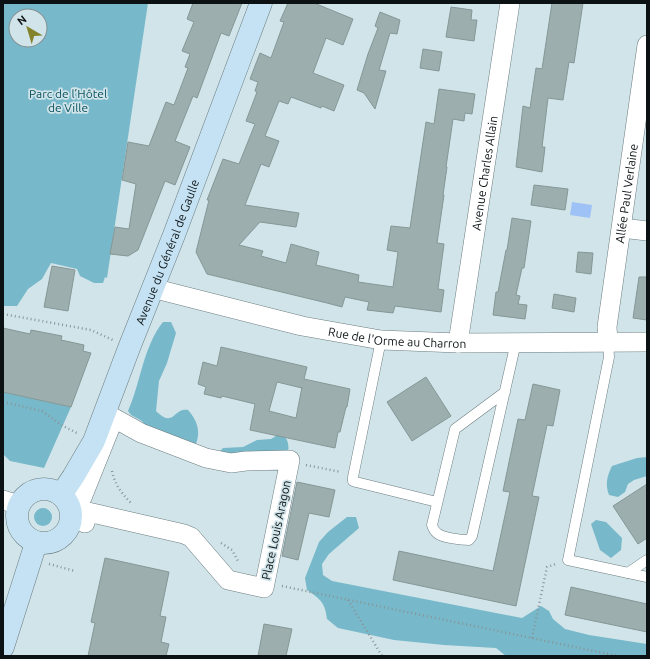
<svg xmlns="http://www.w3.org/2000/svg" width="650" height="659" font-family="Ubuntu,sans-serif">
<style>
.green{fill:#77b9ca;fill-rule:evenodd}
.water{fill:#9fc2f6}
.building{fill:#9cafae;stroke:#859796;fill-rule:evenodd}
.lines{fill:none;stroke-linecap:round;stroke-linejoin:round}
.lane-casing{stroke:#6c7d81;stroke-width:11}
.street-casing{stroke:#6c7d81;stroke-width:20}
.secondary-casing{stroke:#6c7d81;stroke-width:23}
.path{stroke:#879599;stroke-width:2.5;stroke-dasharray:1 3;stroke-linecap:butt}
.lane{stroke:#fff;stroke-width:10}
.street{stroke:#fff;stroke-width:19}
.secondary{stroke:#c4e2f3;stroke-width:22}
.labels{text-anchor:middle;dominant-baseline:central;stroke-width:3.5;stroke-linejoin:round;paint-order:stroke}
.park-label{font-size:12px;fill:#07505e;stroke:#d1e4e9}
.street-label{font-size:12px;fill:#0c1214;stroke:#d1e4e9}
</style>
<rect width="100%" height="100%" fill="#d1e4e9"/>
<!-- green -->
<g class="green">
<path d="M3 3H148L107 278 105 277 103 283H94L80 276 77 269 51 263 42 279 28 289 17 306H3ZM16 16H40V40H16Z"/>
<path d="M163 322H171L176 333 167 363 159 381 156 411C175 429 172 408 188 410 197 420 201 431 196 444H186L148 429 142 421 131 415 128 411C141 382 143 347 163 322Z"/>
<path d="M3 392 71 407 44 468 10 461 3 454Z"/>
<path d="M281 433C289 439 289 446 288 455L278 460 219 452 223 448 243 447 257 440 271 439Z"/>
<path d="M647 457V476L634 480 628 484 625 492 618 497 609 495C605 484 607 476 612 466L637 458Z"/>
<circle cx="43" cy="517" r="9"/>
<path d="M347 517H356L359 528 329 554 322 564 323 575 332 581 522 618 541 606 549 611 553 619 565 629 589 635 647 644V656H506L496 648 444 645 394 640 338 628 327 619C325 602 320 599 307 590L305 578 319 542 328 532Z"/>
<path d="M596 520 606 522 622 538 621 550 611 558 600 550 591 524Z"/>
</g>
<!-- water -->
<path class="water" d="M572 202 592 205 590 218 570 215Z"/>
<!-- building -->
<g class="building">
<path d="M193 3H242L229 36 221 33 197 98 193 96 175 141 190 147 175 185 165 181 138 250 128 256 110 254 115 227 129 229 136 184 122 180 128 142 149 146 166 102 174 105 188 68 185 67 190 54 182 51 194 22 187 19Z"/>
<path d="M288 3H314L353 19 343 45 326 38 313 73 344 85 334 111 322 106 321 108 291 97 288 104 279 101 265 136 279 141 269 167 261 164 245 205 299 213 296 227 260 222 239 245 263 251 261 256 286 263 291 244 319 252 316 265 359 275 358 282 393 287 398 252 387 250 391 226 410 228 426 122 434 124 439 89 475 94 472 114 465 113 464 121 453 119 446 167H447L443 195H444L437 243 444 244 438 289 444 290 441 312 395 306 393 313 367 310 369 302 345 297 342 307 327 303 207 274 196 252 209 200H207L223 159 239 164 255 124 246 121 257 92 255 91 258 82 250 79 260 53 271 58 284 22 280 21Z"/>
<path d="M552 3H583L574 63 569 62 563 100 548 98 542 147H545L542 172 516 167 523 106 530 108 536 68 542 69Z"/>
<path d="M451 7 472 10 471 20H477L474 41 446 37Z"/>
<path d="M380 12 400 20 397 34 390 33 379 70 386 71 375 109 364 93 357 90 368 54 378 28 375 26Z"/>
<path d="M423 49 442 52 439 71 420 68Z"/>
<path d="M534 185 568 189 565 210 531 205Z"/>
<path d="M512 218 531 221 524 268H522L516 295 520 296 518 304 527 305 525 319 493 315 496 292H498L506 250H507Z"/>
<path d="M578 252 593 253 591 274 576 272Z"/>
<path d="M52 266 75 270 68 311 44 307Z"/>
<path d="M639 277H647V320L633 318Z"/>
<path d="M554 294 576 298 574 312 552 308Z"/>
<path d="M3 328 30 334 31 330 62 336 61 340 84 345 83 351 91 353 71 407 3 392Z"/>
<path d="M221 347 307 367 304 379 350 389 347 407H346L340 432H338L335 448 250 430 255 404 222 396 221 398 204 394 206 387 198 384 203 362 217 366ZM277 382 302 388V387L296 418 269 411Z"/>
<path d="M426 377 451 416 412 441 387 402Z"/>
<path d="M533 384 560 390 553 426 547 425 532 496 539 497 516 606 393 580 399 551 493 571 510 492 503 491 518 419 525 420Z"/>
<path d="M297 482 335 490 329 517 309 513 298 560 282 556Z"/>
<path d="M647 484V538L638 544 613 506Z"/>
<path d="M105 558 169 572 160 616 166 617 161 642 169 644 166 656H88L95 623 91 622Z"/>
<path d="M571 587 647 604V632L565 615Z"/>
<path d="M264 624 292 629 286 656H258Z"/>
</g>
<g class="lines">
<!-- lane casing -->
<g class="lane-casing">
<g id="lane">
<path d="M381 340 353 477V481L356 482 437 502"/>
<path d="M608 341 609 357 568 560 647 577"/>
<path d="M505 392 455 429 432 525C433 528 434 531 437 533 442 538 462 540 469 540L472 536 516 342"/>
<path d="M628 573 647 560"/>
</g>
</g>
<!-- street casing -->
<g class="street-casing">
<g id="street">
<path d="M622 228 647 231"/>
<path id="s1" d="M152 288 302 326 381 340 458 343 647 342"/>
<path id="s2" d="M608 341 607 327 647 45"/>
<path id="s3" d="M458 343 510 3"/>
<path d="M114 418 141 433 206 458 231 463 246 461 290 460 264 588 228 580 191 537 184 534 88 512 85 523 77 519 75 515Z"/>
<path d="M3 500 19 505"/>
</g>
</g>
<!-- secondary casing -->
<g class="secondary-casing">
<g id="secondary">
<circle cx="44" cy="516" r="27"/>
<path id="s4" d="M61 495 73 477 94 441 129 348 174 235 261 3"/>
<path d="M3 647 36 543"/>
</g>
</g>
<!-- path -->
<g class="path">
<path d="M3 314 91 330 113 340"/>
<path d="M3 402 42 411 63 426 77 433"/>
<path d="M306 465 341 472"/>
<path d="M112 471C115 485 122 494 132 504"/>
<path d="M221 543 232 550 239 563"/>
<path d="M49 564 75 571"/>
<path d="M282 586 618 656"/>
<path d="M348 600 382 656"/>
<path d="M532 638 547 567 556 564"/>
</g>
<!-- lane -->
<use href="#lane" class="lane"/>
<!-- street -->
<use href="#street" class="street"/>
<!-- secondary -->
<use href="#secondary" class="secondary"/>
</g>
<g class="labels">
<!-- park labels -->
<g class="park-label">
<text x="68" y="93">Parc de l’Hôtel<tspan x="68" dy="14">de Ville</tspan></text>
</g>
<!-- street labels -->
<g class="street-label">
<text stroke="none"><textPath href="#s3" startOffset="172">Avenue Charles Allain</textPath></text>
<text stroke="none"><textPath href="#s2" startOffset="149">Allée Paul Verlaine</textPath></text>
<text stroke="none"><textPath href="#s4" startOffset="266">Avenue du Général de Gaulle</textPath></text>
<text stroke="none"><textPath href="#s1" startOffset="251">Rue de l'Orme au Charron</textPath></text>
<text transform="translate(276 530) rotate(-78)">Place Louis Aragon</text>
</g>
</g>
<!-- border -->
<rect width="650" height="659" fill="none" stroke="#0c1214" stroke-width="8"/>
<!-- north arrow -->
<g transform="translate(28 28) rotate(322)"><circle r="19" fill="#d1e4e9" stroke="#829094"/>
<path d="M0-3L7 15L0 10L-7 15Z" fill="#84832c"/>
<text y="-6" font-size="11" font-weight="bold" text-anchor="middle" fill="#0c1214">N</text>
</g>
</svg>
